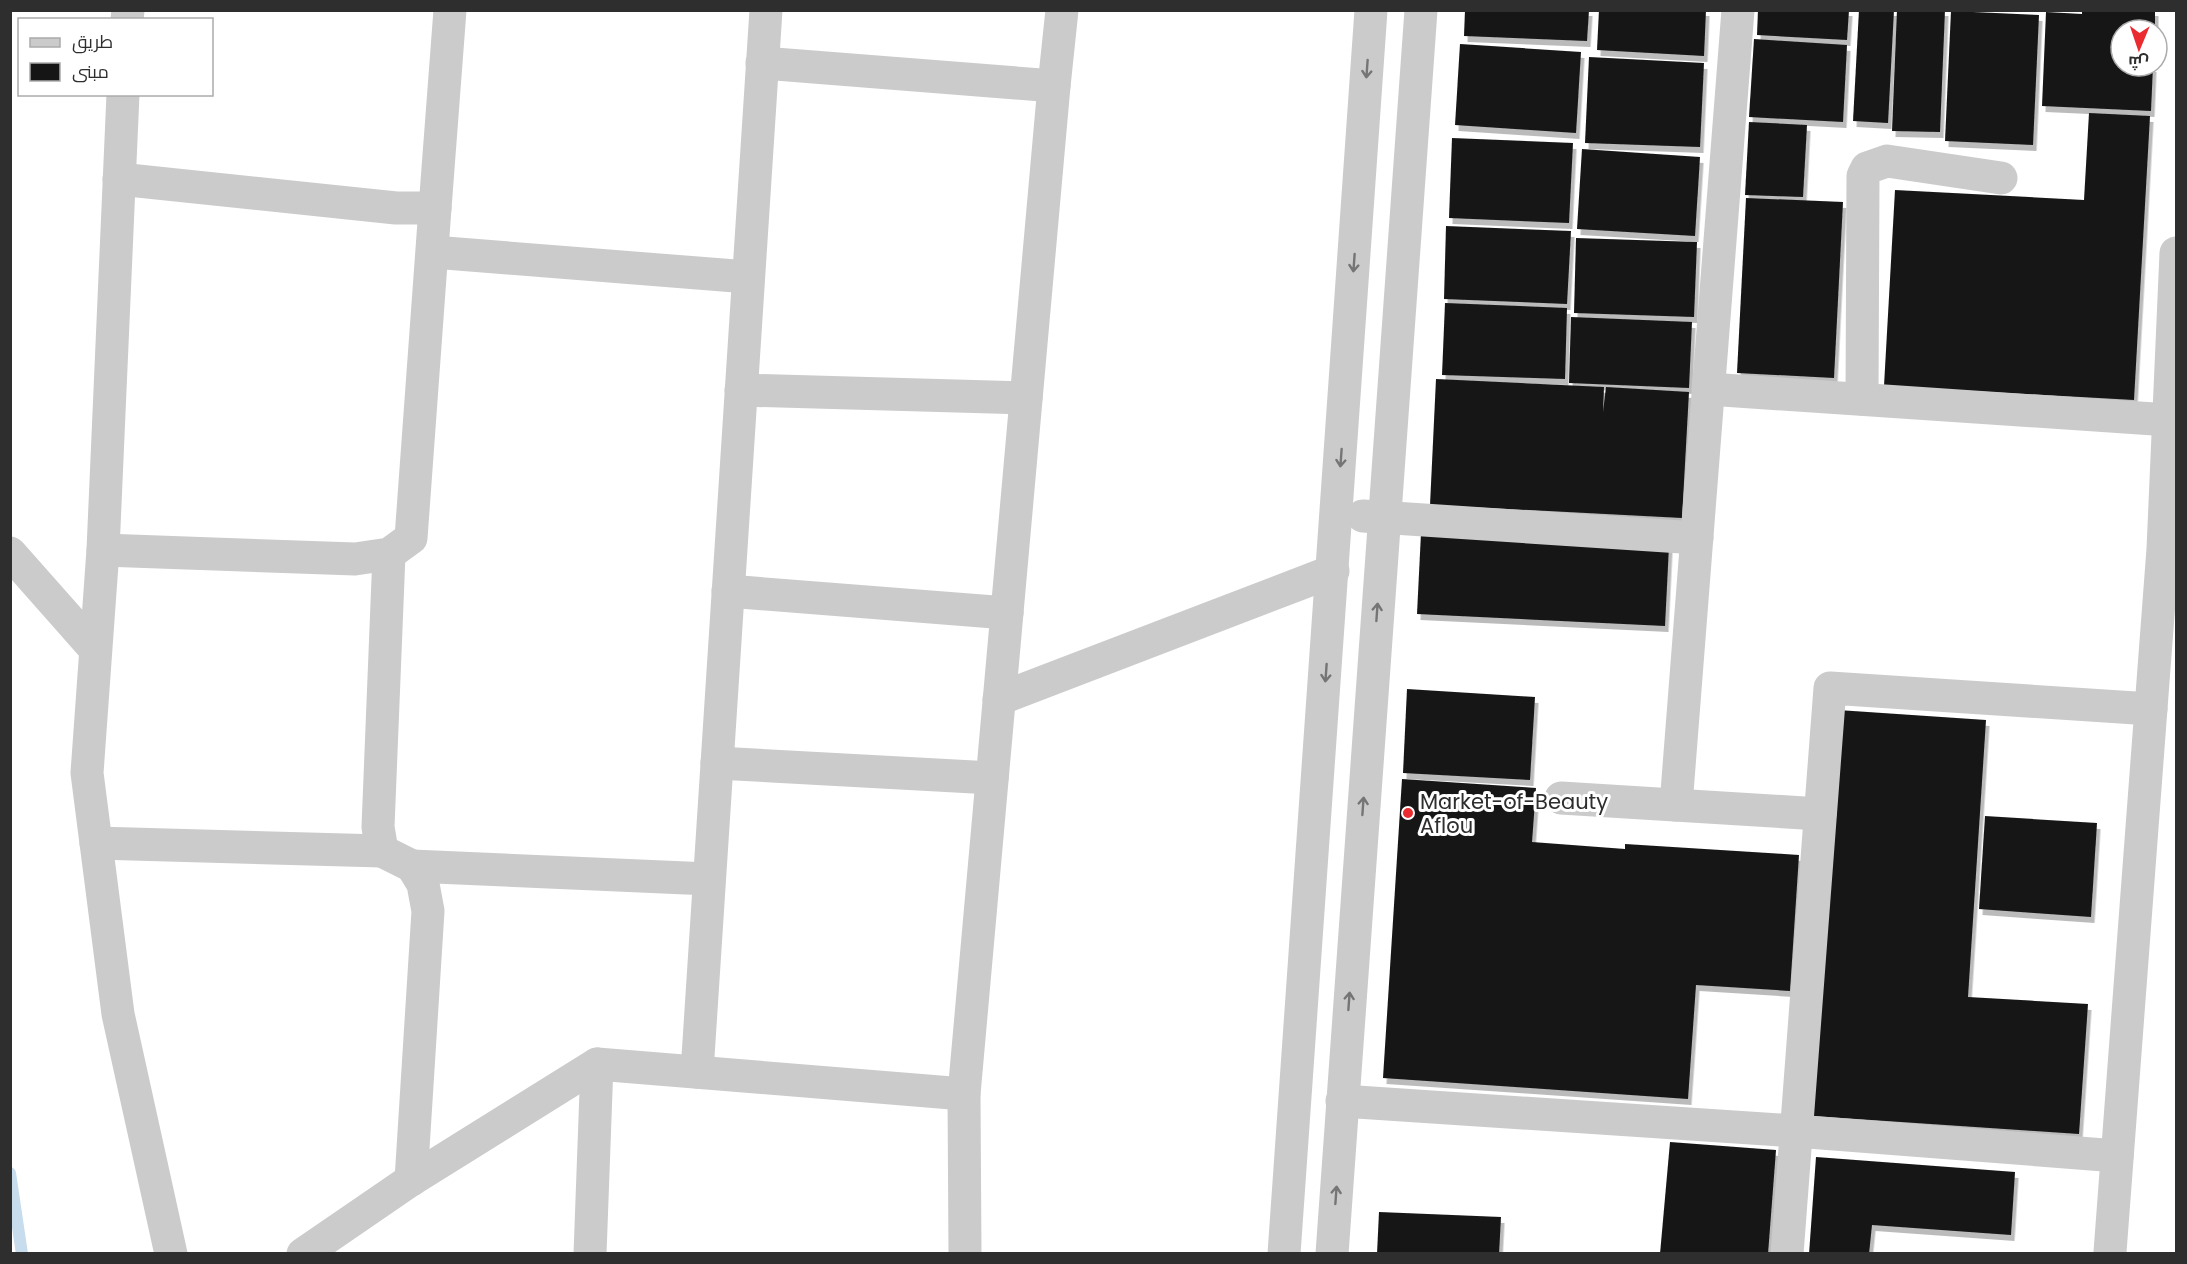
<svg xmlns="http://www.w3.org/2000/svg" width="2187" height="1264" font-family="Poppins,Cairo,sans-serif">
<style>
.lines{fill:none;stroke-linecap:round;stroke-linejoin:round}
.stream{stroke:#c7dced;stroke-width:12}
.building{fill:#151515;filter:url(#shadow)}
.minor{stroke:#cbcbcb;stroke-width:33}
.oneway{stroke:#757575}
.poi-dot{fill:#ea2b30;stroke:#fff;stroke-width:2}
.labels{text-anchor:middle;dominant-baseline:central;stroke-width:6;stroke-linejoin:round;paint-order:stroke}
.poi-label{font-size:21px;fill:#2e2e2e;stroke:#fff;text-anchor:start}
</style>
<defs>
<filter id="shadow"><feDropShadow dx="3.5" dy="6" stdDeviation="0" flood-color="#0004"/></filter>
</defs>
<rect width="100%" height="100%" fill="#fff"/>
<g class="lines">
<!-- stream -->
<path class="stream" d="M10 1173 22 1254"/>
</g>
<!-- building -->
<g class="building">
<path d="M1465 10H1589L1587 41 1464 36Z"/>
<path d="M1599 10H1706L1704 56 1597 50Z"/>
<path d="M1758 10H1849L1847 40 1757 35Z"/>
<path d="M1859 10H1894L1888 123 1853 121Z"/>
<path d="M1897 10H1945L1940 132 1892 131Z"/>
<path d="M2082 10H2155V30H2121V66H2153L2151 111 2042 106 2046 12 2082 14Z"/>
<path d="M1951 11 2039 15 2033 145 1945 141Z"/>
<path d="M1754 39 1847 45 1843 122 1749 117Z"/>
<path d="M1460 44 1581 52 1576 133 1455 125Z"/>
<path d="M1589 57 1704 63 1700 147 1585 143Z"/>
<path d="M2089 113 2150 116 2134 400 1884 386 1895 190 2084 200Z"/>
<path d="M1749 122 1807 125 1803 197 1745 195Z"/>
<path d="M1452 138 1573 143 1569 223 1449 218Z"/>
<path d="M1582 149 1700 157 1695 236 1577 229Z"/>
<path d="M1746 198 1843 202 1834 378 1737 373Z"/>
<path d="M1446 226 1571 231 1567 304 1444 299Z"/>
<path d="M1576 238 1697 242 1694 317 1574 313Z"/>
<path d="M1445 303 1567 308 1565 379 1442 375Z"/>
<path d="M1571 317 1692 322 1689 388 1569 383Z"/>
<path d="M1436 379 1604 387 1603 412 1606 387 1689 392 1682 518 1430 505Z"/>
<path d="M1421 533 1669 546 1665 626 1417 614Z"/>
<path d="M1407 689 1535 697 1530 780 1403 773Z"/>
<path d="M1838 710 1986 720 1968 997 2088 1004 2079 1134 1812 1116Z"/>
<path d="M1402 779 1536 788 1532 842 1625 849V844L1799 855 1790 991 1696 985 1688 1099 1383 1078Z"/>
<path d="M1985 816 2097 823 2091 917 1979 909Z"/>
<path d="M1670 1142 1776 1150 1768 1254H1660Z"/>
<path d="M1816 1157 2015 1172 2011 1235 1872 1225 1869 1254H1809Z"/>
<path d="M1379 1212 1501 1217 1499 1254H1377Z"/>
</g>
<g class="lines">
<!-- minor -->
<g class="minor">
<path d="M127 20 128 10"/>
<path d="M762 63 1054 86"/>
<path d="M123 94 103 550 87 773 118 1014 171 1254"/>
<path d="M119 179 396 208H435L450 10"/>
<path d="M433 252 748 277"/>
<path d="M1708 389 2169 420"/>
<path d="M741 390 1026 398"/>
<path d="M1862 399 1863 176 1867 168 1887 161 2001 178"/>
<path d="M1363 516 1697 538"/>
<path d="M103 550 355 559 389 554 411 538 435 208"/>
<path d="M10 553 95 649"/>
<path d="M389 554 378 827 382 851 412 866 423 884 428 911 411 1180"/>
<path d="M728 591 1007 613"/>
<path d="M999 699 1333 571"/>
<path d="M717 763 992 778"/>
<path d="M1561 798 1820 814"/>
<path d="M1676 805 1738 10"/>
<path d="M96 843 382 851"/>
<path d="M412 866 709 879"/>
<path d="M697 1072 766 10"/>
<path d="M1342 1101 1795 1131 2117 1156"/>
<path d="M2110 1252 2163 549 2176 253"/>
<path d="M303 1254 411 1180 597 1064 964 1094"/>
<path d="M590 1254 597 1064"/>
<path d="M965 1254 964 1094 1054 86 1062 10"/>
<path d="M1284 1254 1371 10"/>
<path d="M1332 1254 1421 10"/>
<path d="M1787 1254 1830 688 2151 709"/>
</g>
</g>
<!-- one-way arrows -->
<defs><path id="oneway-shaft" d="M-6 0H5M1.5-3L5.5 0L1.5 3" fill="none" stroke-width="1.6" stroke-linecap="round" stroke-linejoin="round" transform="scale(1.5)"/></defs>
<g class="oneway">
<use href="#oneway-shaft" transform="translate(1367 69) rotate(94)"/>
<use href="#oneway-shaft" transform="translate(1354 263) rotate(94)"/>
<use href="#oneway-shaft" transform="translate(1341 458) rotate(94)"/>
<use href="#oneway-shaft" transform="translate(1377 612) rotate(-86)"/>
<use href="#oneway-shaft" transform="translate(1326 673) rotate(94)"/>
<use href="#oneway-shaft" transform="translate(1363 806) rotate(-86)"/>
<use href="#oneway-shaft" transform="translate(1349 1001) rotate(-86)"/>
<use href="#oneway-shaft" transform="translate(1336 1195) rotate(-86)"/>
</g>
<!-- markers -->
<circle class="poi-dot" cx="1408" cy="813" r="6"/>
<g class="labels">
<!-- poi labels -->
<g class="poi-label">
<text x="1420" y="801">Market-of-Beauty<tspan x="1420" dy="24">Aflou</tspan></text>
</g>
</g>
<!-- border -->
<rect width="2187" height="1264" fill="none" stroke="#2e2e2e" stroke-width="24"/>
<!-- legend -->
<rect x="18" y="18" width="195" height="78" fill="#ffffff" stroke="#ababab" stroke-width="1.5"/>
<rect x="30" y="38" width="30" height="9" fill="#cbcbcb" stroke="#ababab" stroke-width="1.5"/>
<text x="72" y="48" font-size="18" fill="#2e2e2e">طريق</text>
<rect x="30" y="63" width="30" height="18" fill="#151515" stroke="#ababab" stroke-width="1.5"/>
<text x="72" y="78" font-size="18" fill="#2e2e2e">مبنى</text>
<!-- north arrow -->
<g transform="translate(2139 48) rotate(182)"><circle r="28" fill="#ffffff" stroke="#ababab" stroke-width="1.5"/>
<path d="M0-4.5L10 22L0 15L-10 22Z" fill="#ea2b30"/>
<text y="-9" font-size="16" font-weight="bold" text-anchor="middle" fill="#2e2e2e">ش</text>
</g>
</svg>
